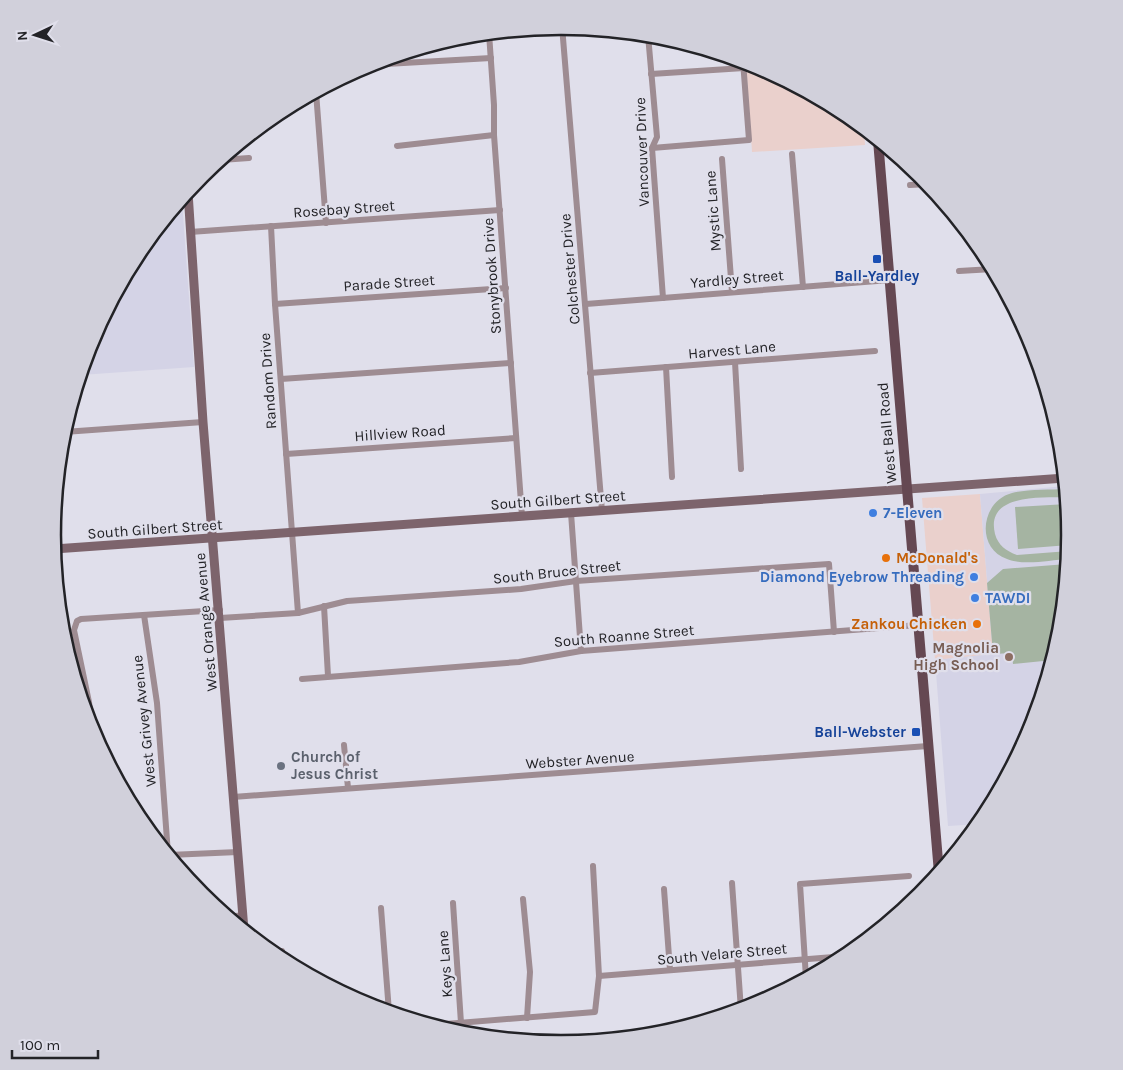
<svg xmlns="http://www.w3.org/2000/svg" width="1123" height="1070" font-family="Karla,sans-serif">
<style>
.commercial{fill:#ead0cc}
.built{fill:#d4d3e6}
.green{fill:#a5b4a2}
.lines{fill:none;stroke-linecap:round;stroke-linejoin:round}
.street{stroke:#9e8c92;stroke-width:6}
.secondary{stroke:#7d646c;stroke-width:9}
.primary{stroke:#654852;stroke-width:10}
.transit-dot{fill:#1a4fb4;stroke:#e0dfeb;stroke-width:2}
.shop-dot{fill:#3f7fe0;stroke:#e0dfeb;stroke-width:2}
.food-dot{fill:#e8710a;stroke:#e0dfeb;stroke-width:2}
.education-dot{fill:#8d6e63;stroke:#e0dfeb;stroke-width:2}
.worship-dot{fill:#6b7280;stroke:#e0dfeb;stroke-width:2}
.labels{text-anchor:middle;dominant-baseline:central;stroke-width:4.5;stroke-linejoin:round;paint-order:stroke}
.street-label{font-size:15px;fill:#232327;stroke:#e0dfeb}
.transit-label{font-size:15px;font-weight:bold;fill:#164399;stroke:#e0dfeb}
.shop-label{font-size:15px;font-weight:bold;fill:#366cbe;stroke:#e0dfeb;text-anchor:start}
.food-label{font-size:15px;font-weight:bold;fill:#c56008;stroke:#e0dfeb;text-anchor:start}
.education-label{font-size:15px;font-weight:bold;fill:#785e54;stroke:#e0dfeb;text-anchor:end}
.worship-label{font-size:15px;font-weight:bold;fill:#5b616d;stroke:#e0dfeb;text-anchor:start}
.rim{fill:none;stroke:#232327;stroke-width:2.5}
</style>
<rect width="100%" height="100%" fill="#e0dfeb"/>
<!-- commercial -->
<g class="commercial">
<path d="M746 62 756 65 844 112 864 128 865 145 752 152Z"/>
<path d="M980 494 993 654 935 660 922 498Z"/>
</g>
<!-- built -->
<g class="built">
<path d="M182 200 194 367 81 375 92 340 139 252Z"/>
<path d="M1065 486 1070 535 1060 635 1031 730 980 824 948 826 935 660 993 654 980 494Z"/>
</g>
<!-- green -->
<g class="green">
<path d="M1066 489V497C1042 498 985 493 995 534 998 545 1006 551 1017 555L1069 551 1068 559C1050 560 1024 566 1007 559 975 548 981 501 1012 493 1028 489 1049 490 1066 489Z"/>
<path d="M1067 504 1069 545 1018 549 1015 507Z"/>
<path d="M1067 564 1060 635 1053 660 1013 664 1012 653 993 654 987 583 1003 569Z"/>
</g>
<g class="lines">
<!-- street -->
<g class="street">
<path d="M562 26 602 511"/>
<path d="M489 33 494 105V135L522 516"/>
<path d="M648 35 657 137 652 148 663 298"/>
<path d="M386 64 491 58"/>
<path d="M651 74 744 68"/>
<path d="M316 92 326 223"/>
<path d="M397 146 494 135"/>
<path d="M652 148 749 140 743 61"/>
<path d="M792 154 803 287"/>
<path d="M722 159 732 292"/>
<path d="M221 160 249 158"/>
<path d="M910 185 928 184"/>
<path d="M271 226 275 304 298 613"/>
<path d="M190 232 500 210"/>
<path d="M959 271 993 269"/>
<path d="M275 304 506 288"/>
<path d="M586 304 890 280"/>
<path d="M735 362 741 469"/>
<path d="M666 367 672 477"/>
<path d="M590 373 875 351"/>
<path d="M281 379 511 363"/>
<path d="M64 432 203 422"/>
<path d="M286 454 516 438"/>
<path d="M571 513 581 651"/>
<path d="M324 606 328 676"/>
<path d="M144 615 157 703 168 854"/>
<path d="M220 618 298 613 347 601 521 589 576 581 829 564 834 632"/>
<path d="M302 679 519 662 581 651 918 625"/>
<path d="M92 731 89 702 74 630 77 621 81 619 220 610"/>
<path d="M344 745 348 788"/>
<path d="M233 797 928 746"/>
<path d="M169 855 238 852"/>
<path d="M732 883 741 1010"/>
<path d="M664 889 670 970"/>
<path d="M523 899 530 972 527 1018"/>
<path d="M453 903 461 1023"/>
<path d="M381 908 389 1012"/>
<path d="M229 917 243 915"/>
<path d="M272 952 282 951V960"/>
<path d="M599 976 846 956"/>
<path d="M806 978 800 884 909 876"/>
<path d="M433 1025 595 1012 599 976 593 866"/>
</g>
<!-- secondary -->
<g class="secondary">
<path d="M188 192 203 422 244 930"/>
<path d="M54 549 1065 478"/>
</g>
<!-- primary -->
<path class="primary" d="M878 140 939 873"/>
</g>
<!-- markers -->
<g class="transit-dot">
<rect x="872" y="254" width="10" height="10" rx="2.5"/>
<rect x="911" y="727" width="10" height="10" rx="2.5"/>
</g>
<g class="shop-dot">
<circle cx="873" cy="513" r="5"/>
<circle cx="974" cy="577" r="5"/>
<circle cx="975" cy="598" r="5"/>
</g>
<g class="food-dot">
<circle cx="886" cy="558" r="5"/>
<circle cx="977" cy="624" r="5"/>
</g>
<circle class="education-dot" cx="1009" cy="657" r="5"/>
<circle class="worship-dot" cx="281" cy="766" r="5"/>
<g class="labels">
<!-- street labels -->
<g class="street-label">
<text transform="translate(642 152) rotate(-92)">Vancouver Drive</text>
<text transform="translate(344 209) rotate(-4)">Rosebay Street</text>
<text transform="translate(713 211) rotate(-94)">Mystic Lane</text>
<text transform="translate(570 269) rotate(-95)">Colchester Drive</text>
<text transform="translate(492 276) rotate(-94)">Stonybrook Drive</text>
<text transform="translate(737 279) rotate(-5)">Yardley Street</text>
<text transform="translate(389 283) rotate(-4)">Parade Street</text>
<text transform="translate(732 350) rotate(-5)">Harvest Lane</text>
<text transform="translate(268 381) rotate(-94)">Random Drive</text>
<text transform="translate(400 433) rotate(-4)">Hillview Road</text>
<text transform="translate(887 433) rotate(-95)">West Ball Road</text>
<text transform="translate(558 500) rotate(-4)">South Gilbert Street</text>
<text transform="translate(155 529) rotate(-4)">South Gilbert Street</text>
<text transform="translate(557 572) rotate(-6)">South Bruce Street</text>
<text transform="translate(206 622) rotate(-95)">West Orange Avenue</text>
<text transform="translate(624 636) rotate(-5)">South Roanne Street</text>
<text transform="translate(144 721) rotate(-96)">West Grivey Avenue</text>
<text transform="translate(580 760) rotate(-4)">Webster Avenue</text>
<text transform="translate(722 954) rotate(-5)">South Velare Street</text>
<text transform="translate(445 964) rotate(-94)">Keys Lane</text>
</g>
<!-- transit labels -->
<g class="transit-label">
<text x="877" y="276">Ball-Yardley</text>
<text x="906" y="732" text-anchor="end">Ball-Webster</text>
</g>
<!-- shop labels -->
<g class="shop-label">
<text x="883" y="513">7-Eleven</text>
<text x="964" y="577" text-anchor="end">Diamond Eyebrow Threading</text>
<text x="985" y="598">TAWDI</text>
</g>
<!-- food labels -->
<g class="food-label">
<text x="896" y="558">McDonald's</text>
<text x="967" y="624" text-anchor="end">Zankou Chicken</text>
</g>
<!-- education labels -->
<g class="education-label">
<text x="999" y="648">Magnolia<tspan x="999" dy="17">High School</tspan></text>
</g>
<!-- worship labels -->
<g class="worship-label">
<text x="291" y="757">Church of<tspan x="291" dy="17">Jesus Christ</tspan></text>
</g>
</g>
<!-- crop -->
<path d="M0 0H1123V1070H0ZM61 535a500 500 0 1 1 1000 0a500 500 0 1 1-1000 0Z" fill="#d1d0db" fill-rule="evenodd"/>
<path class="rim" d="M61 535a500 500 0 1 1 1000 0a500 500 0 1 1-1000 0Z"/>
<!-- north arrow -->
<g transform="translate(35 35) rotate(266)" stroke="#e0dfeb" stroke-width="4" paint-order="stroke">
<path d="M0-4L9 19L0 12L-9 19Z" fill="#232327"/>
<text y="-8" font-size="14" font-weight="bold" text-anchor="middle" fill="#232327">N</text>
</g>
<!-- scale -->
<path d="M12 1050v8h86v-8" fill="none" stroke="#232327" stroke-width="2.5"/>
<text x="20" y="1050" font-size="15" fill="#232327" stroke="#e0dfeb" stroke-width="4" paint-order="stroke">100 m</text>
</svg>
